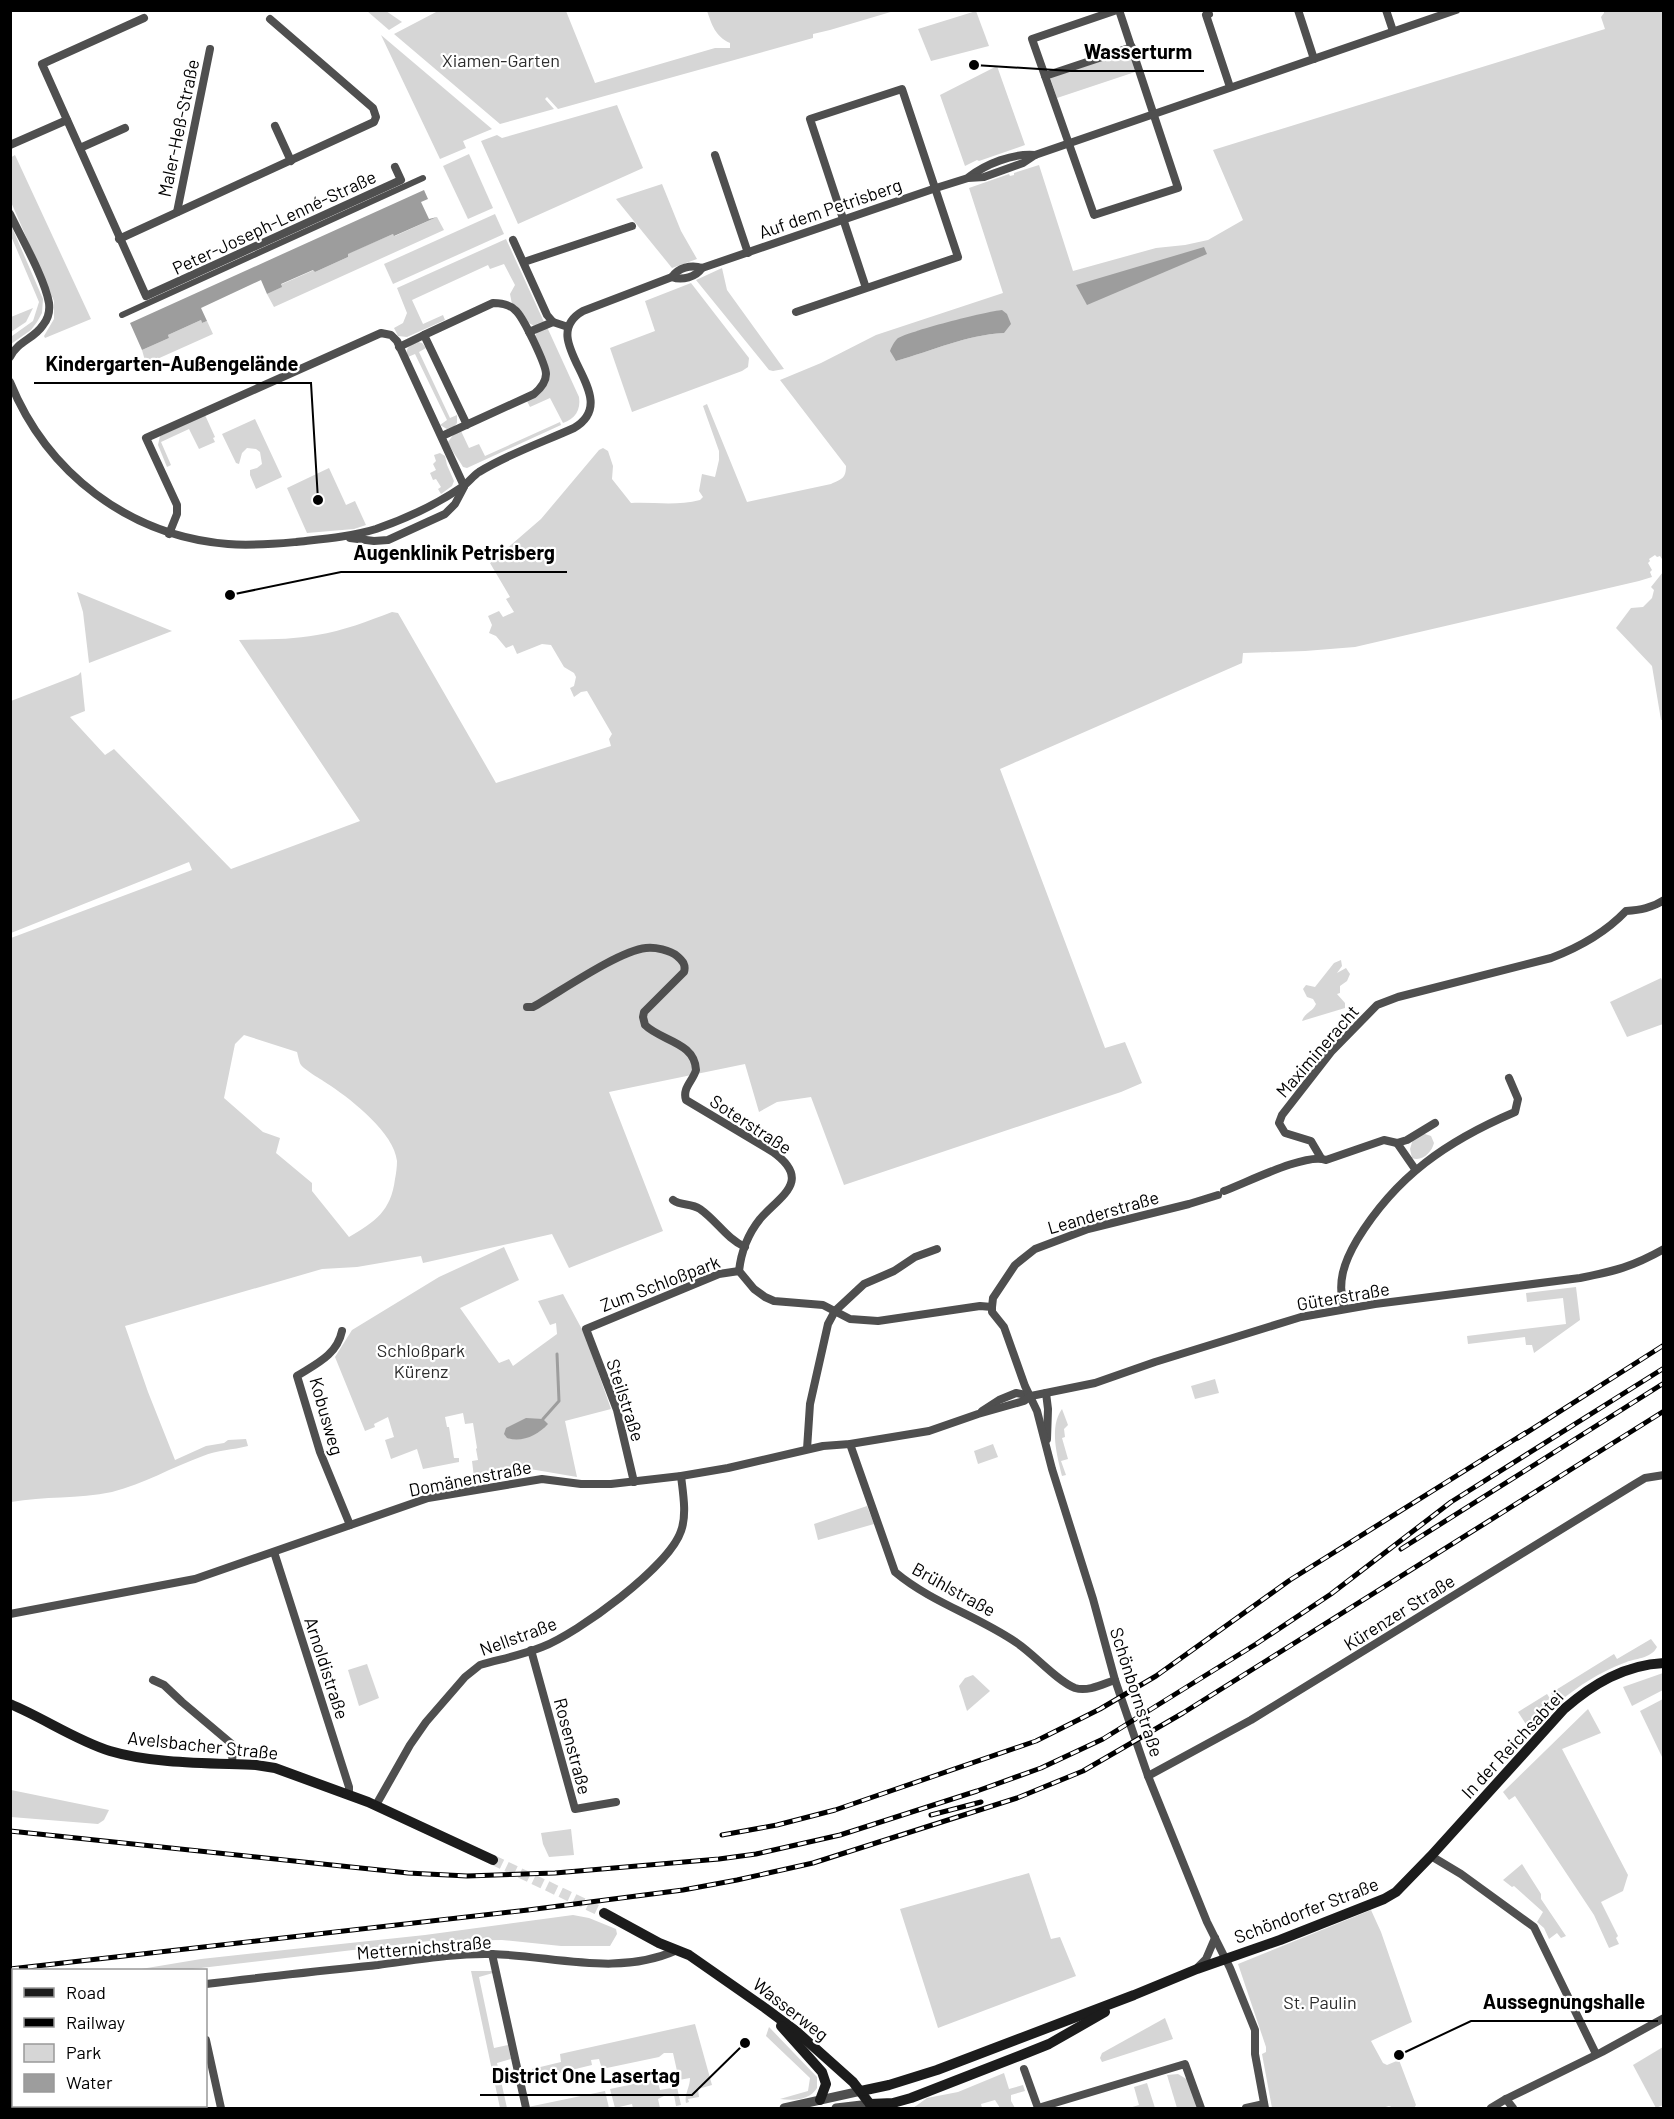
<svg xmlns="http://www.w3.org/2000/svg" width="1674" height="2119" font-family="Barlow,sans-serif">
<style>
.green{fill:#d6d6d6;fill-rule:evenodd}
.water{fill:#9d9d9d}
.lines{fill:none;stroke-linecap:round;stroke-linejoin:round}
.stream{stroke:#9d9d9d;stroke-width:3}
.secondary-tunnel{stroke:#d9d9d9;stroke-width:10;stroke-dasharray:10 5;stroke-linecap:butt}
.pedestrian{stroke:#4f4f4f;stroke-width:6}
.minor{stroke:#4f4f4f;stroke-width:8}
.tertiary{stroke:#4f4f4f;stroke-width:9}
.secondary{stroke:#1c1c1c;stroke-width:10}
.rail-casing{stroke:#000;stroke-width:5}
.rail{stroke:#fff;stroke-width:3;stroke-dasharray:9;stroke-linecap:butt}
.labels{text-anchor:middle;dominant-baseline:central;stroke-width:4.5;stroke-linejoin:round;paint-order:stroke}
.park-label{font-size:18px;fill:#2d2d2d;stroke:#fff}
.street-label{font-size:18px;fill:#000;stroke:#fff}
.leader{fill:none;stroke:#000;stroke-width:2}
.callout-dot{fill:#000;stroke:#fff;stroke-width:2}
.callout-label{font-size:20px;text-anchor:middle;font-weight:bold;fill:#000;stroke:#fff;stroke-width:4.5;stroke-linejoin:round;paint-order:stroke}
</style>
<rect width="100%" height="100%" fill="#fff"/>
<!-- green -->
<g class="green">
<path d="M367 11H386L402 22 389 30Z"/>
<path d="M438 11H566L595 83 715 48H730V43C715 36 712 25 707 11H894L830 30 813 34V38L558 109 547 97 545 99 554 109 500 124 394 34Z"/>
<path d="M976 11 989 46 931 61 918 29Z"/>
<path d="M1604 11H1663L1664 562 1660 556 1657 557 1655 555 1649 559 1650 561 1648 563 1652 570 1650 572 1652 577 1639 581 1355 647 1305 651 1243 653 1242 663 1000 769 1105 1048 1125 1042 1142 1083 1121 1092 844 1185 811 1097 777 1102 759 1112 745 1064 609 1092 663 1231 569 1268 552 1234 423 1263 421 1256 357 1267 322 1269 125 1326 148 1392 175 1460 206 1446 224 1443 228 1440 246 1439 248 1446C233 1450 217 1450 203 1456 172 1467 144 1484 112 1492 78 1499 44 1496 11 1502V938L192 870 189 862 11 933V701L78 675 81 672 85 711 70 717 105 755 114 749 231 869 360 821 239 640C265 639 291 640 317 635 343 631 368 621 392 612L398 613 496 783 611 746 609 739 612 734 587 691 581 692 574 697 570 688 574 686 576 677 574 673 564 667 551 645 542 644 517 654 513 645 506 648 496 636 489 633 492 625 488 616 499 611 503 617 514 612 506 599 510 597 490 563 541 519 599 450 603 448 608 451 613 466 612 479 631 503C654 502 677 506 700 500L703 497 699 491 702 474 715 477 719 460V451L703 406 707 404 747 502 831 484C842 479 846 478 846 466L780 380 821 363 876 335 1003 293 969 188 1009 174 1010 176 1014 175V173L1039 165 1073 271 1156 248 1185 245 1208 240 1243 220 1213 150 1605 29 1601 17 1604 13ZM938 326 1004 333C966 335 932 351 896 361L914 332ZM244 1035 297 1052C298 1055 299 1062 301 1065 306 1071 324 1081 331 1086 353 1101 394 1133 397 1161 397 1167 396 1174 395 1179 391 1211 375 1222 349 1237L312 1191V1183L276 1153 280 1138 263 1132 224 1098 235 1044Z"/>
<path d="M381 35 492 129 463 141 466 148 440 159Z"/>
<path d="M1128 48 1135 72 1057 98 1049 74Z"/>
<path d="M997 66 1025 145 979 161 977 160 965 166 940 95Z"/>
<path d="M617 105 643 168 518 224 481 141 497 135 502 138Z"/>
<path d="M469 154 493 208 468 219 443 166Z"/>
<path d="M15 155 91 319 45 338 44 336 54 319V301L11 202 10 158Z"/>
<path d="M662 184 681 231 697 259 672 268 616 199Z"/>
<path d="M495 214 504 234 393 284 384 264Z"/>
<path d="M437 217 444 230 274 307 267 294 281 287 280 285 314 270 315 272 348 257 347 254 393 234 395 236Z"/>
<path d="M11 225 43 299 42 313 37 322 31 330 11 344 12 336 33 321 39 302 11 236Z"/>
<path d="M506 239 544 322 534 326 529 323 521 311 512 304 510 294 515 285 504 264 490 269 488 265 412 300 423 324 443 315 445 320 407 337 398 336 394 328 403 323 407 313 397 288Z"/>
<path d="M722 268 727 290 784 369 773 371 769 370 696 280Z"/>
<path d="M691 283 749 358 748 367 742 371 632 412 610 348 655 331 645 301Z"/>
<path d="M33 308 26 322 11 332V317Z"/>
<path d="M201 320 202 323 207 321 213 334 146 364 142 350 169 338 168 335Z"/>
<path d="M547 327 579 397C581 410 575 419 563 423L550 398 530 407 527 401 546 385 534 338 537 332Z"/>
<path d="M418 342 422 343 426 348 419 352 450 418 457 415V423L454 427 447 429 440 425 447 420 415 354 408 357C404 348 410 345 418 342Z"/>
<path d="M205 415 215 437 213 438 215 442 199 449 189 429 161 442 171 465 167 467 158 445 160 436Z"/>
<path d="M255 419 282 477 256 489 250 475V470L257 468 262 464 260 452 256 449 247 448 242 453 239 464 236 463 222 434Z"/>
<path d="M560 422 561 425 467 468 463 467C458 458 452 452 448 442L453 435 461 431 469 448 479 444 485 456Z"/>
<path d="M440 453 445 456 447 465 454 481 452 486 441 494 438 489 441 487 436 479 433 480 430 473 436 470 433 464 436 461 434 455Z"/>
<path d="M329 468 346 505 355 501 366 525 354 529 307 533 287 488Z"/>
<path d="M1663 572 1664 720H1661L1652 666 1616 628 1631 608 1643 607 1652 598 1654 590 1651 587Z"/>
<path d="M77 592 172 631 89 663 83 612Z"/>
<path d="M1341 960 1342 966 1337 973 1346 968 1350 974 1347 981 1340 986V993L1337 994 1345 1003V1008L1302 1021C1305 1012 1313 1012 1316 1004L1313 999 1307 997 1303 989 1306 985 1315 987 1334 963Z"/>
<path d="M1661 978 1663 983V1024L1627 1037 1610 1002Z"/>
<path d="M1422 1133 1431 1136 1434 1143C1432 1152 1422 1162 1412 1158L1410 1149 1413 1139Z"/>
<path d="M504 1247 519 1280 460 1308 499 1363 509 1359 513 1366 557 1334 556 1323 550 1325 538 1301 563 1294 585 1335 611 1409 565 1421 577 1477 530 1469 474 1477 472 1461 478 1460 476 1449 477 1448 473 1423 465 1424 463 1413 445 1417 447 1427H449L454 1458H459V1462L423 1469 417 1449 391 1459 385 1440 394 1437 388 1417 374 1424 375 1427 365 1431 335 1357 352 1330 439 1277Z"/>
<path d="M1576 1287 1580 1320 1534 1353 1532 1345H1526L1525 1337 1468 1344 1467 1336 1566 1324 1563 1298 1527 1302 1526 1293Z"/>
<path d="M1215 1379 1219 1393 1195 1399 1191 1386Z"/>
<path d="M1062 1409 1068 1425 1064 1429 1065 1437 1062 1438 1068 1459 1061 1461 1066 1475 1062 1476C1057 1455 1049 1427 1062 1409Z"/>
<path d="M993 1444 998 1457 978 1464 974 1451Z"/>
<path d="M867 1506 874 1524 818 1540 814 1524Z"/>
<path d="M1651 1639 1657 1647C1651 1659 1635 1658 1624 1663 1598 1673 1580 1685 1559 1702L1551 1693 1614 1654 1617 1659Z"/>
<path d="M367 1664 379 1698 359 1706 348 1670Z"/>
<path d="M1663 1673V1690L1632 1706 1623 1687Z"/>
<path d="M973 1675 990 1691 967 1711 959 1686 965 1678Z"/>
<path d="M1547 1694 1555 1706 1529 1729 1518 1712Z"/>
<path d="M1663 1699V1759L1640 1711Z"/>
<path d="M1588 1709 1601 1733 1562 1749 1628 1875 1623 1891 1601 1902 1618 1936 1616 1938 1619 1944 1609 1948 1594 1915 1515 1796 1509 1800 1503 1792Z"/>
<path d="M11 1790 109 1810 104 1820 98 1824 11 1817Z"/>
<path d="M571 1829 574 1855 549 1857 543 1844 541 1833Z"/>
<path d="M1522 1864 1541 1894V1899L1566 1936 1561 1938 1557 1933 1549 1939 1544 1928 1537 1922 1543 1912 1514 1886 1512 1887 1503 1880Z"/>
<path d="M1029 1873 1051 1939 1060 1937 1076 1976 938 2028 900 1909Z"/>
<path d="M1371 1910 1381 1932 1412 2022 1371 2041 1383 2063 1387 2065 1399 2060 1416 2105 1414 2108H1394L1389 2106 1382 2108H1272L1262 2054 1266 2052V2047L1238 1964Z"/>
<path d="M573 1915 589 1918 616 1929 617 1934 610 1946H561L502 1940 429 1941 184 1970H135L201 1959 425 1935Z"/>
<path d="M471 1971H494L493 1973 479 1977 494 2048 508 2045 511 2059 497 2063 507 2108H500Z"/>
<path d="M1165 2018 1173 2039 1102 2062 1100 2058 1102 2053Z"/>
<path d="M695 2024 712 2085 698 2089 699 2097 688 2099 689 2102 686 2103C684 2095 690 2087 690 2078L679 2080 673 2053H664L659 2057 602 2069 599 2059 591 2060 592 2065 534 2079 532 2069 561 2062 560 2054Z"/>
<path d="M769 2027 817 2077V2088C810 2100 793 2101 780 2099L808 2091 810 2078 766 2036Z"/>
<path d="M1663 2047V2105L1656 2108 1633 2065Z"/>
<path d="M1004 2073 1009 2089 1023 2085 1025 2091 1011 2095V2101L1015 2108H1000L995 2100 981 2104 982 2108H913L927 2098 958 2092Z"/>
<path d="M1178 2074 1188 2080 1197 2108H1177L1167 2075Z"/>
<path d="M657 2079 660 2090 677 2087 681 2105 676 2106 674 2095 669 2096 668 2094 658 2099 660 2108H633L632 2104 615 2108 610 2089Z"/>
<path d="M1147 2083 1155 2108H1129L1139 2105 1134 2087Z"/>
<path d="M605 2091 609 2108H529L528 2107Z"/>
</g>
<!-- water -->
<g class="water">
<path d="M424 190 428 199 421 202 429 219 437 217 394 236 393 234 348 254V257L315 272 313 270 281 284 282 287 267 294 261 280 201 308 207 321 202 323 201 320 168 335 169 338 142 350 130 323Z"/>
<path d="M1204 247 1207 254 1087 305 1076 285Z"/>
<path d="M1002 310 1007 314 1011 324 1004 333C966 335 932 351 896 361L890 351C891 348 894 342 897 339 905 332 988 311 1002 310Z"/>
<path d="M526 1418 543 1419 548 1424C538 1435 522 1443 507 1438L504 1434 506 1428Z"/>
</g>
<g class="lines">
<!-- stream -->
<path class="stream" d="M543 1419 559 1401 557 1354"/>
<!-- secondary-tunnel -->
<path class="secondary-tunnel" d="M493 1860 604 1913"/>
<!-- pedestrian -->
<path class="pedestrian" d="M122 315 423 178"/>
<!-- minor -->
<g class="minor">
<path d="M1117 10 1032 39 1094 215 1178 188 1119 10"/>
<path d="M1298 10 1314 59"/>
<path d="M1386 10 1393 31"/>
<path d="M1209 14 1206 15 1230 87"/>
<path d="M144 18 42 64 146 296 401 180 395 167"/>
<path d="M1045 76 1132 47"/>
<path d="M275 126 291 161"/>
<path d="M10 145 67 120"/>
<path d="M80 148 125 128"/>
<path d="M715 155 748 253"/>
<path d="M969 177C986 164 1013 153 1035 155"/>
<path d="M177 212 210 49"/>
<path d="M10 214C21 237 45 279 49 303 50 311 48 319 43 325 34 339 18 341 10 357"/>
<path d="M119 239 374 122 376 117 373 108 270 19"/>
<path d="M513 240 547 315 553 322 568 327"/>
<path d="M524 262 632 226"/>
<path d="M672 277C682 281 696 277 702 268"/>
<path d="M796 312 958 257 902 89 810 119 866 288"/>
<path d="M529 332 553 322"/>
<path d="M399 347 424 335"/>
<path d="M10 382C47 473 129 536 228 544 251 546 273 544 296 542 323 539 350 537 376 529 405 519 437 504 462 487 468 483 473 476 479 472 508 454 543 442 574 428 627 397 532 340 583 311L672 277C678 268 691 264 702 268L936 188 968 178 984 177 1023 163 1035 155 1456 10"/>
<path d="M442 436 534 394C540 389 546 382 546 374 546 365 523 316 515 310 509 304 501 303 493 303L424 335 467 425"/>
<path d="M169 534 177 514V505L146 438 381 333 391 335 397 341 464 486"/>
<path d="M350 538 374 541 388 540 445 514 455 504 464 487"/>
<path d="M527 1007H533C560 992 618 951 646 948 655 947 670 950 677 956 683 961 686 965 684 972L644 1012 643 1017 645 1025C661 1041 695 1042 696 1070 693 1081 682 1088 686 1100L773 1152C813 1181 780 1196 760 1219 748 1234 741 1253 739 1271"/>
<path d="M1321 1158 1311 1141 1285 1133 1279 1123 1282 1115 1331 1052 1377 1005 1398 997 1551 958C1580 947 1605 933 1626 911 1640 910 1652 908 1664 900"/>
<path d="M1415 1169 1397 1143 1407 1140 1435 1123"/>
<path d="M1224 1191C1246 1183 1307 1152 1326 1160L1384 1140 1397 1143"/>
<path d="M673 1200C681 1206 691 1203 700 1209 717 1221 726 1238 745 1247"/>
<path d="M992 1307 993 1298 1015 1265 1035 1249 1088 1229 1189 1204 1218 1195"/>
<path d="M1345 1309C1336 1284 1344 1262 1357 1240 1396 1176 1447 1141 1515 1112L1518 1099 1509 1078"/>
<path d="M342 1331C337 1355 316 1364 297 1376L320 1452 350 1525"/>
<path d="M1046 1393 1048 1409 1047 1439"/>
<path d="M982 1411 999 1400 1016 1393 1031 1396 1095 1383 1155 1362 1301 1317 1375 1304 1580 1278C1615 1271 1632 1267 1664 1249"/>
<path d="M850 1444 895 1572C932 1603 978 1616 1017 1643 1035 1655 1057 1681 1075 1688 1088 1692 1103 1684 1115 1680"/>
<path d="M807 1449 810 1404 828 1324 835 1311 864 1284 894 1271 915 1257 937 1249"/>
<path d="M634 1482 617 1410 586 1329 719 1274 739 1271 754 1289 765 1297 774 1301 823 1305 850 1319 878 1321 980 1306 992 1307V1312L1004 1327 1025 1386 1037 1411 1052 1469 1093 1599 1115 1680 1148 1776 1207 1922 1230 1968 1255 2030V2054L1265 2108"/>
<path d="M274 1552 349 1787V1795"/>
<path d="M10 1614 195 1579 428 1498 542 1479 581 1484H611L681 1476 728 1468 823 1446 850 1444 929 1431 978 1414 1024 1401 1031 1396"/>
<path d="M531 1650 575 1809 616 1802"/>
<path d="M153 1680 164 1685 182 1702 233 1745 232 1764"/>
<path d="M1148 1776 1251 1720 1635 1484 1645 1478 1664 1475"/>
<path d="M376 1805 410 1745 426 1722 465 1677 480 1665C501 1659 522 1655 542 1647 578 1633 669 1567 681 1531 687 1515 683 1493 681 1476"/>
<path d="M1431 1856 1461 1874 1534 1927 1596 2054"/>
<path d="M492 1954 526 2108"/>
<path d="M1198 1967 1206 1959 1215 1938"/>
<path d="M206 1984C263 1977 321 1971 378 1965 416 1960 454 1953 492 1954 555 1956 617 1977 677 1950"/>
<path d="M10 2012H14"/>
<path d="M206 2040 221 2108"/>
<path d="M10 2064 14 2076"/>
<path d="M1024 2069 1038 2108"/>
<path d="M1506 2099 1513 2108"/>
<path d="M21 2106 22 2108"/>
<path d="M1038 2108 1185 2064 1201 2108"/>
<path d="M1246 2108 1264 2104"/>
<path d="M1491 2108 1506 2099 1602 2052 1664 2018"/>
</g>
<!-- tertiary -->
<g class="tertiary">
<path d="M784 2108 861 2091"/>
<path d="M836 2108 870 2104"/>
</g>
<!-- secondary -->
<g class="secondary">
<path d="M10 1704C44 1718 75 1740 110 1751 153 1764 211 1763 256 1765L275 1768 368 1802 493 1860"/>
<path d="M604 1913 659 1943 689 1955 765 2008 796 2031 853 2082 873 2108"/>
<path d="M781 2026 822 2072 826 2084 820 2100"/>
<path d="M861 2091 889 2085 937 2070 1134 1995 1197 1969 1280 1940 1384 1899 1396 1892 1431 1856 1564 1709C1593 1684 1624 1665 1664 1663"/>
<path d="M870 2104 893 2103 911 2098 1019 2056 1049 2044 1105 2012"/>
</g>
<!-- rail casing -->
<g class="rail-casing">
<g id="rail">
<path d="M1518 1438 1664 1345"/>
<path d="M1401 1549 1664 1383"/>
<path d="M931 1815 981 1802"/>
<path d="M10 1831 408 1873 467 1876 555 1873 719 1859 756 1854 840 1835 977 1791 1041 1768 1103 1739 1256 1644 1331 1594 1451 1502 1664 1368"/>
<path d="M722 1835 777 1825 835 1810 1036 1741 1100 1709 1156 1676 1290 1580 1525 1433"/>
<path d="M10 1969 528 1910 683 1890 737 1880 813 1863 1017 1798 1083 1771 1183 1713 1664 1411"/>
</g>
</g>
<!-- rail -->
<use href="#rail" class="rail"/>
</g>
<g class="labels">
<!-- park labels -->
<g class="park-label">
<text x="501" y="60">Xiamen-Garten</text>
<text x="421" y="1350">Schloßpark<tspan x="421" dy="21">Kürenz</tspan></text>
<text x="1320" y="2002">St. Paulin</text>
</g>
<!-- street labels -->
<g class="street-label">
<text transform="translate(178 128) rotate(-78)">Maler-Heß-Straße</text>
<text transform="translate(830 208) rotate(-19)">Auf dem Petrisberg</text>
<text transform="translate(274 222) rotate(-25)">Peter-Joseph-Lenné-Straße</text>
<text transform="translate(1317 1051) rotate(-49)">Maximineracht</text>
<text transform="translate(751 1124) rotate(33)">Soterstraße</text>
<text transform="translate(1103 1212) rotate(-16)">Leanderstraße</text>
<text transform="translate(660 1283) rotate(-21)">Zum Schloßpark</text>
<text transform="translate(1343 1296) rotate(-10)">Güterstraße</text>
<text transform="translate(626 1400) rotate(72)">Steilstraße</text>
<text transform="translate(327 1416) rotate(74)">Kobusweg</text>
<text transform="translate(470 1478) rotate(-11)">Domänenstraße</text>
<text transform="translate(954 1589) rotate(29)">Brühlstraße</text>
<text transform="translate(1399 1612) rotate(-32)">Kürenzer Straße</text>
<text transform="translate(518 1636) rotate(-20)">Nellstraße</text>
<text transform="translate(327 1668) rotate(72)">Arnoldistraße</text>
<text transform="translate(1137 1692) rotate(72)">Schönbornstraße</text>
<text transform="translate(1512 1744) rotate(-47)">In der Reichsabtei</text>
<text transform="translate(203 1745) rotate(6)">Avelsbacher Straße</text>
<text transform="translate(573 1746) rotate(75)">Rosenstraße</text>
<text transform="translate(1306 1910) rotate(-21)">Schöndorfer Straße</text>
<text transform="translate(424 1947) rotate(-5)">Metternichstraße</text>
<text transform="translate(791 2009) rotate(38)">Wasserweg</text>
</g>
</g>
<!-- callouts -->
<path class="leader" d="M974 65L1071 71H1204M318 500L311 383H34M230 595L341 572H567M1399 2055L1471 2021H1658M745 2043L692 2095H480"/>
<g class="callout-dot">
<circle cx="974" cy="65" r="6"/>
<circle cx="318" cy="500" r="6"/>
<circle cx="230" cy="595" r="6"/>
<circle cx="1399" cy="2055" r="6"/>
<circle cx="745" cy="2043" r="6"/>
</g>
<g class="callout-label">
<text x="1138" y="59">Wasserturm</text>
<text x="172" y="371">Kindergarten-Außengelände</text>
<text x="454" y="560">Augenklinik Petrisberg</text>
<text x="1564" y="2009">Aussegnungshalle</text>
<text x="586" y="2083">District One Lasertag</text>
</g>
<!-- border -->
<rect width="1674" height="2119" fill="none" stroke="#000000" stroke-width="24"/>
<!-- legend -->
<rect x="12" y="1969" width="195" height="138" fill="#ffffff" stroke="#999999" stroke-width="1.5"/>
<rect x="24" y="1988" width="30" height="9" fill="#1c1c1c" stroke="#999999" stroke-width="1.5"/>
<text x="66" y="1999" font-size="18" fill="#000000">Road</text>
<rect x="24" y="2018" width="30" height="9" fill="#000000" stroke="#999999" stroke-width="1.5"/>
<text x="66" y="2029" font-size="18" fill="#000000">Railway</text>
<rect x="24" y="2044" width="30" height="18" fill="#d6d6d6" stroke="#999999" stroke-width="1.5"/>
<text x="66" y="2059" font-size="18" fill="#000000">Park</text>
<rect x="24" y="2074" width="30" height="18" fill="#9d9d9d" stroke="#999999" stroke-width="1.5"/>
<text x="66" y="2089" font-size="18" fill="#000000">Water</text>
</svg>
